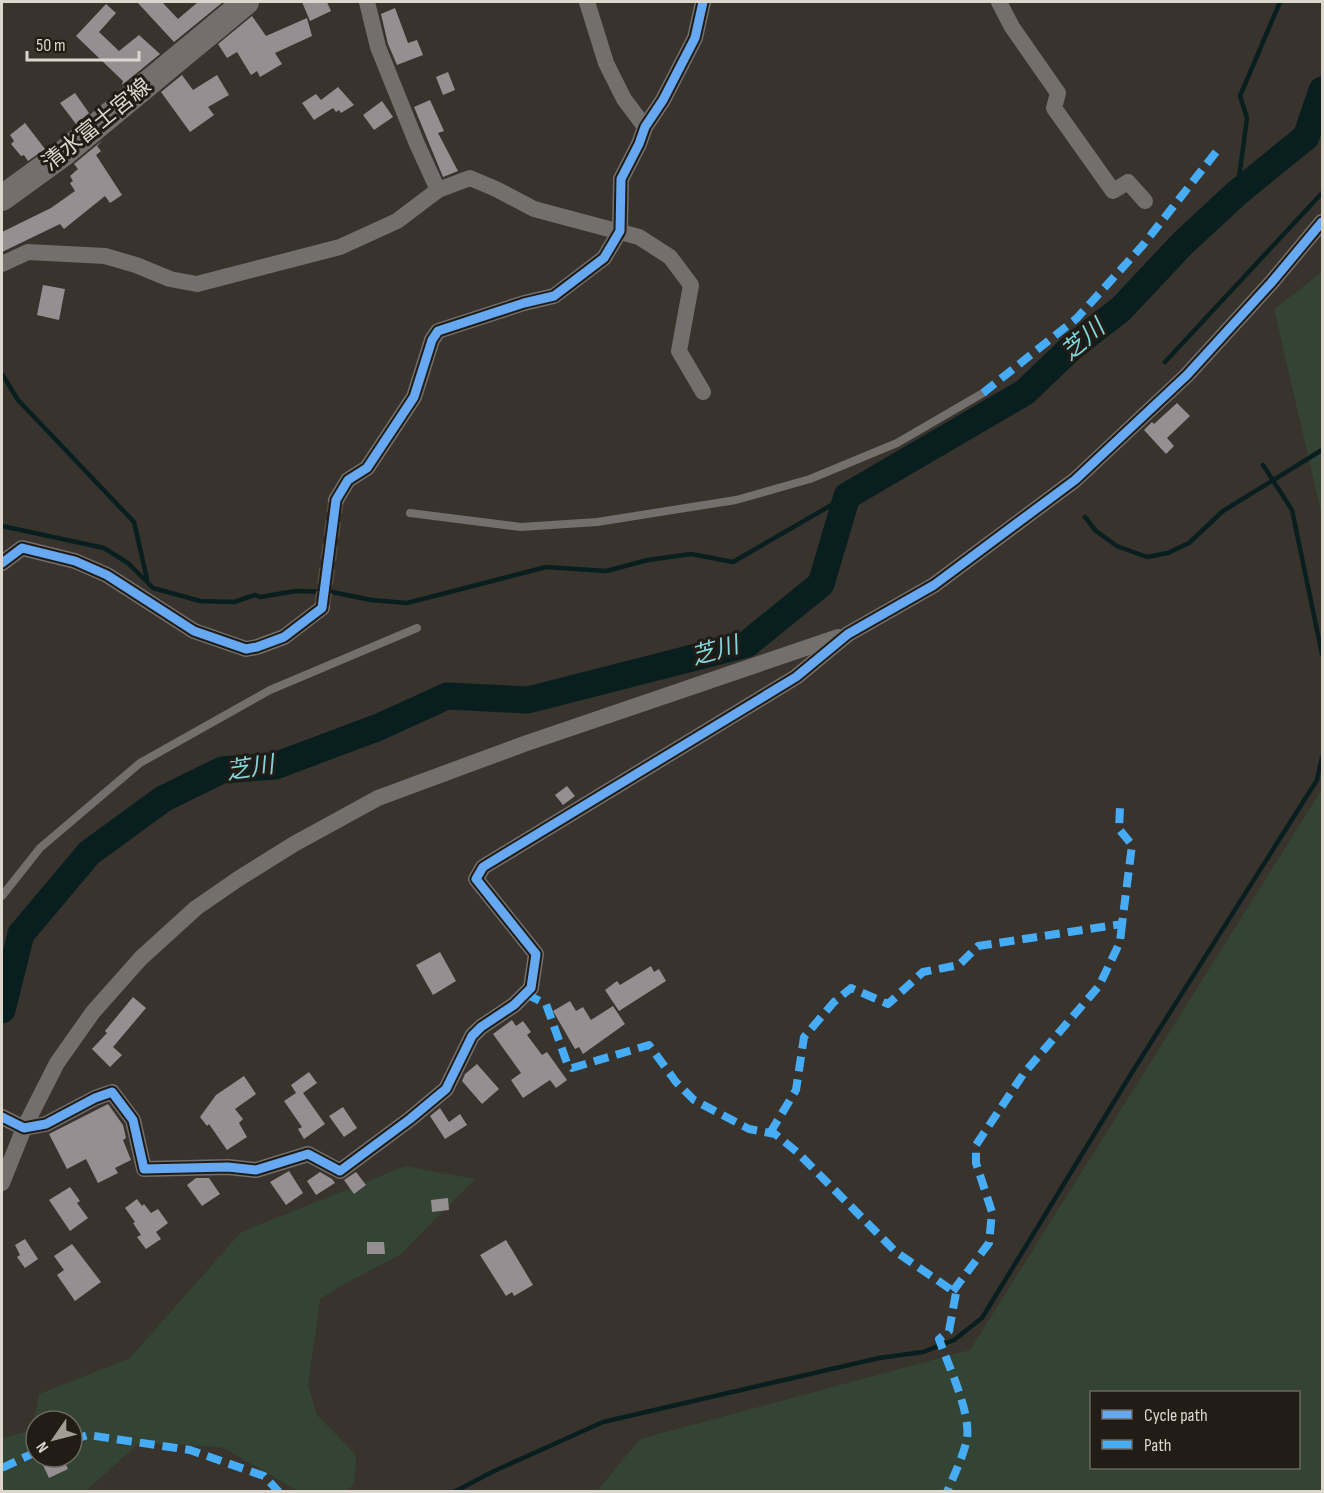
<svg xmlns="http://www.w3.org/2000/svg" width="1324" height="1493" font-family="'Sofia Sans Condensed','Noto Sans JP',sans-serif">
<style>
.green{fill:#334334;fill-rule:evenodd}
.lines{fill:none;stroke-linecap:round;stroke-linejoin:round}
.stream{stroke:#091f1f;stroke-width:4.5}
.river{stroke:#091f1f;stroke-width:27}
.building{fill:#968f92}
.minor-tunnel{stroke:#514b44;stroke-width:16;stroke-dasharray:16 8;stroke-linecap:butt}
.service{stroke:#736f6d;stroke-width:8}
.minor{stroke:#736f6d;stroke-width:16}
.primary{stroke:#746f6d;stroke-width:26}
.quiet{stroke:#46acf6;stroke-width:8;stroke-dasharray:15 8;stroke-linecap:butt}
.cycleway-casing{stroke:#211d16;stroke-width:13}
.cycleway{stroke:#66a8f1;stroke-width:9}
.labels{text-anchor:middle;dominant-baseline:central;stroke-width:6;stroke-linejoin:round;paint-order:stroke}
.street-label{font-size:22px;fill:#dcd6cd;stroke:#211d16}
.water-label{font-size:24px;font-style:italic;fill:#82d6db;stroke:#211d16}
</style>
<rect width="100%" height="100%" fill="#38332c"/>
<!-- green -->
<g class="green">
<path d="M1322 272V516L1274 309Z"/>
<path d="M1322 789V1491H597L640 1439 970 1350ZM1092 1392H1298V1468H1092Z"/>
<path d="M405 1166 475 1179 400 1255 346 1283 320 1299 308 1385 317 1415 356 1455 354 1485 345 1491H298L222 1447 139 1443 86 1491 2 1492V1438L32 1430 39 1394 130 1358 241 1232ZM36 1421H72V1457H36Z"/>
</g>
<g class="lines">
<!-- stream -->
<g class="stream">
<path d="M1237 193 1247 118 1240 96 1280 2"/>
<path d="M1165 362 1322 193"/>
<path d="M2 374 18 400 134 522 147 579"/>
<path d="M1263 465 1292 510 1322 654"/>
<path d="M1085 517 1096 531 1117 546 1147 557 1168 553 1189 543 1223 511 1322 450"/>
<path d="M2 526 104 548 128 563 153 588 200 601 234 602 255 595 260 597 296 591 332 592 371 600 407 603 546 567 606 571 648 560 691 554 733 562 847 496"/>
<path d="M454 1492 492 1472 603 1422 879 1358 923 1352 954 1340 982 1318 1131 1074 1317 780 1322 757"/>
</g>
<!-- river -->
<path class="river" d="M2 1010 21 934 89 853 163 799 222 770 275 766 379 727 447 696 528 700 747 644 821 584 847 496 1025 392 1071 348 1121 309 1183 243 1237 193 1306 137 1322 90"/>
</g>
<!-- building -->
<g class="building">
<path d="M137 2H162L178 19 198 2H223L174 42Z"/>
<path d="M302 2H327L331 11 310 21Z"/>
<path d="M106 4 116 13 99 32 119 51 139 35 160 54 122 85 123 81 76 36Z"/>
<path d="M395 8 408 43 417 40 423 55 397 65 388 44 381 14Z"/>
<path d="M252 16 266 36 307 18 312 36 275 53 282 64 260 77 257 71 251 75 237 52 227 58 218 44Z"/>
<path d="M448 72 455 90 443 95 436 77Z"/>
<path d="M182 75 193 90 217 75 229 95 208 107 214 115 190 132 161 92Z"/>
<path d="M338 87 354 105 341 113 339 110 336 112 333 108 314 120 302 103 316 94 321 100Z"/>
<path d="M75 93 89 113 76 124 60 103Z"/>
<path d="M430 100 444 131 438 133 458 171 443 177 414 107Z"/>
<path d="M382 101 393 117 374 130 363 115Z"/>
<path d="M25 123 45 149 28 161 24 155 21 156 11 144 14 141 10 135Z"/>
<path d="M103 140 97 146 101 151 96 155 122 195 110 203 105 196 64 229 60 224 2 252V232L51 208 75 191 70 183 73 181 70 176 78 169 74 164Z"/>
<path d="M43 285 65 289 59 320 37 315Z"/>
<path d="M1177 403 1190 416 1167 438 1174 446 1166 454 1144 430 1152 422 1154 424Z"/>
<path d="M567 786 575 796 563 805 555 795Z"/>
<path d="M440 952 456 981 433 995 416 965Z"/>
<path d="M651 966 654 972 659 969 666 981 619 1011 605 990 617 981 620 985Z"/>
<path d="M133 997 146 1008 113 1047 122 1055 110 1067 92 1049 107 1033 105 1031Z"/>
<path d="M570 1001 576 1011 583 1007 591 1020 613 1006 625 1024 583 1054 579 1047 575 1049 553 1011Z"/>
<path d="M512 1020 516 1026 523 1021 531 1032 527 1035 542 1055 547 1052 567 1080 556 1088 550 1080 523 1098 511 1080 521 1073 493 1034Z"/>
<path d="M477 1064 499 1089 482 1104 462 1081 465 1074Z"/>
<path d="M309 1072 317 1083 303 1093 325 1124 304 1139 298 1129 302 1127 284 1101 296 1093 291 1085Z"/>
<path d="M244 1076 256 1094 235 1109 243 1119 239 1123 247 1137 227 1150 209 1124 207 1126 200 1117 216 1095Z"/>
<path d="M108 1104 123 1125 126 1138 123 1140 131 1160 115 1168 118 1173 98 1183 86 1159 67 1169 49 1134Z"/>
<path d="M343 1107 357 1128 344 1137 329 1116Z"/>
<path d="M440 1108 449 1122 460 1114 467 1125 445 1139 430 1116Z"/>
<path d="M289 1171 303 1193 286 1205 270 1182Z"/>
<path d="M320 1172 332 1179 335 1183 316 1195 307 1181Z"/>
<path d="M356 1172 366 1185 354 1194 344 1180Z"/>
<path d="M196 1178H209L220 1194 202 1206 187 1185Z"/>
<path d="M70 1187 80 1201 77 1203 88 1218 70 1231 49 1200Z"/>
<path d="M448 1198 449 1210 432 1212 431 1200Z"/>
<path d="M137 1199 142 1206 144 1204 151 1213 158 1209 168 1223 156 1232 161 1239 146 1249 137 1237 141 1235 133 1223 135 1222 125 1208Z"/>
<path d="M25 1239 38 1259 25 1268 17 1257 20 1255 15 1245Z"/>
<path d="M506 1240 533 1285 514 1296 512 1292 506 1296 480 1255Z"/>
<path d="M367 1242H384L385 1254H367Z"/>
<path d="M72 1244 101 1282 75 1301 57 1275 64 1270 54 1256Z"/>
<path d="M50 1457H62L68 1469 49 1478 41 1461Z"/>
</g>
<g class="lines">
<!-- minor-tunnel -->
<path class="minor-tunnel" d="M322 608 336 500"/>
<!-- service -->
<g class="service">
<path d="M410 513 521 527 597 522 736 500 810 479 897 443 983 393"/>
<path d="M2 896 40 848 140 763 270 690 417 628"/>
</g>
<!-- minor -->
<g class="minor">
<path d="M367 2 378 47 417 144 438 190"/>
<path d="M587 2 606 63 624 99 645 127"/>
<path d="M999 2 1012 27 1058 93 1054 108 1113 191 1128 182 1145 201"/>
<path d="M2 264 28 252 105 256 136 265 170 279 197 284 340 247 397 221 438 190 470 178 496 189 534 209 639 237 670 257 691 285 679 351 703 392"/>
<path d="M336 500 348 480 367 468 414 397 432 340 438 331 524 303 554 296 604 258 620 231 621 179 639 144 645 127 663 100 695 38 703 2"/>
<path d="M2 563 22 548 75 561 107 575 194 631 246 649 257 647 284 637 322 608"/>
<path d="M2 1117 24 1128 46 1124 95 1098 112 1092 133 1120 144 1169 228 1167 256 1170 308 1154 340 1171 410 1119 446 1089 472 1036 481 1027 514 1005 531 988 536 954 476 879 483 867 796 677 848 634 934 585 1075 480 1187 375 1271 283 1322 222"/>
<path d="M2 1183 24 1128 57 1063 93 1012 141 958 196 908 238 879 294 844 378 798 524 744 838 637"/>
</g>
<!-- primary -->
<path class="primary" d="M2 198 64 153 246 2"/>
<!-- quiet -->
<g class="quiet">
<path d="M983 393 1077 318 1143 245 1220 147"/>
<path d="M526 994 546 1004 567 1063 572 1068 649 1045 676 1082 694 1100 749 1129 775 1134 797 1152 896 1252 956 1293 949 1331 939 1339C948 1365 971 1412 967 1439 963 1457 954 1475 947 1492"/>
<path d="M770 1133 796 1090 804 1037 834 1002 851 988 888 1004 923 972 959 965 978 946 1122 924 1132 845 1119 829 1120 808"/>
<path d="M953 1291 989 1243 992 1212 976 1163V1145L1024 1073 1099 986 1120 942 1122 924"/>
<path d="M72 1440 88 1435 190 1450 264 1476 279 1492"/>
<path d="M2 1468 36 1452"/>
</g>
<!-- cycleway casing -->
<g class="cycleway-casing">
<g id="cycleway">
<path d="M2 563 22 548 75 561 107 575 194 631 246 649 257 647 284 637 322 608 336 500 348 480 367 468 414 397 432 340 438 331 524 303 554 296 604 258 620 231 621 179 639 144 645 127 663 100 695 38 703 2"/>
<path d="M2 1117 24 1128 46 1124 95 1098 112 1092 133 1120 144 1169 228 1167 256 1170 308 1154 340 1171 410 1119 446 1089 472 1036 481 1027 514 1005 531 988 536 954 476 879 483 867 796 677 848 634 934 585 1075 480 1187 375 1271 283 1322 222"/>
</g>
</g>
<!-- cycleway -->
<use href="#cycleway" class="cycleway"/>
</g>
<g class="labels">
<!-- street labels -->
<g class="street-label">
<text transform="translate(97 125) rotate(-39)">清水富士宮線</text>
</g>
<!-- water labels -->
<g class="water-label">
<text transform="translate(1083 340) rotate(-40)">芝川</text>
<text transform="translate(715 651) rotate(-16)">芝川</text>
<text transform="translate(250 768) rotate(-9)">芝川</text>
</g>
</g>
<!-- border -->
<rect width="1324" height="1493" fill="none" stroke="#dcd6cd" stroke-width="6"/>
<!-- legend -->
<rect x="1090" y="1391" width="210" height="78" fill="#211d16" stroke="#6c675f" stroke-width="1.5"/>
<rect x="1102" y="1410" width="30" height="9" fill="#66a8f1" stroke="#6c675f" stroke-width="1.5"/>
<text x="1144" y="1421" font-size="18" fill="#dcd6cd">Cycle path</text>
<rect x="1102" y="1440" width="30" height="9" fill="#46acf6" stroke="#6c675f" stroke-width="1.5"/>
<text x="1144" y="1451" font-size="18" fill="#dcd6cd">Path</text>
<!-- north arrow -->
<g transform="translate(54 1439) rotate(235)"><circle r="28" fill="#211d16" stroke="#6c675f" stroke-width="1.5"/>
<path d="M0-4.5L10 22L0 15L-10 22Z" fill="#a39d95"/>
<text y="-9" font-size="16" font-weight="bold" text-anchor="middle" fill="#dcd6cd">N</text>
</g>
<!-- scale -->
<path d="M27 51v9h112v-9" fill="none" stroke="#dcd6cd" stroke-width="3"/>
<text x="36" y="51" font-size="18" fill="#dcd6cd" stroke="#211d16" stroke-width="4.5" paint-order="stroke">50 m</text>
</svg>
